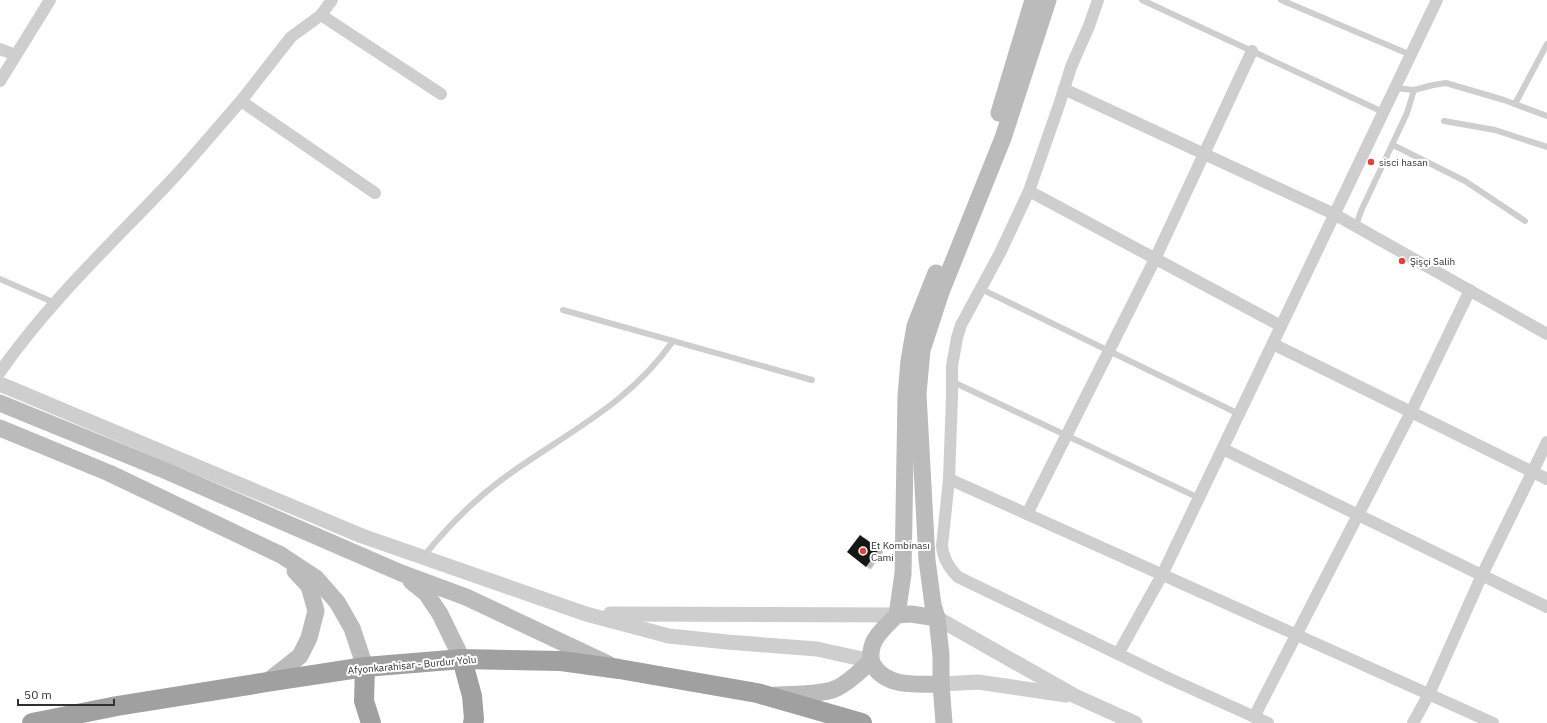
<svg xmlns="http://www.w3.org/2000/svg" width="1547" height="723" font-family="'IBM Plex Sans',sans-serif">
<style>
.building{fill:#181818;filter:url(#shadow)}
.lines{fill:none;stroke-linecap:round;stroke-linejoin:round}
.service{stroke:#cecece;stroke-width:6}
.minor{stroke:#cecece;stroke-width:12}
.tertiary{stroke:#cecece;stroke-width:15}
.secondary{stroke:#bbb;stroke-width:17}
.trunk{stroke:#a0a0a0;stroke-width:20}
.poi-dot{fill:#de453c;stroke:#fff;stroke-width:1.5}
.labels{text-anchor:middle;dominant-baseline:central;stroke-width:4;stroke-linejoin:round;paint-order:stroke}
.poi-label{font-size:10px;fill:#313131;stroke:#fff;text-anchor:start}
.street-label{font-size:10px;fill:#313131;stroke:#fff}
</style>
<defs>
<filter id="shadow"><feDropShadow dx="4.5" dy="2.5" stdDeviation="0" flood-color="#0004"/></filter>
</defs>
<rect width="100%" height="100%" fill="#fff"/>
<!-- building -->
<path class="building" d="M860 535 879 549 866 567 847 552Z"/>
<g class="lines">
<!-- service -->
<g class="service">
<path d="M1142 0 1383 112"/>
<path d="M1281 0 1411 55"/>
<path d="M1395 88 1414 90 1433 85 1446 83 1504 100 1547 116"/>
<path d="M1515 104 1547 44"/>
<path d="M1444 121 1495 130 1547 147"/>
<path d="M1393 145 1465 181 1525 221"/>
<path d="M1356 226 1361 211 1407 113 1414 90"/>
<path d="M0 279 55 303"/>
<path d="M981 289 1239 414"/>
<path d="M563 310 812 380"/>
<path d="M951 381 1199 498"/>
<path d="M423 557C448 526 476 498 508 475 568 432 629 404 673 341"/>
</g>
<!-- minor -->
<g class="minor">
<path d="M332 0 321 15 441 94"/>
<path d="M1098 0 1089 26 1071 67 1059 105 1029 191 1000 253 961 325 957 338 952 366V396L949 479 942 546C943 559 949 568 958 577L1168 678 1268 723"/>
<path d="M321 15 291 37 241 101 375 193"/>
<path d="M0 49 16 55"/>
<path d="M0 81 50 0"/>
<path d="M1064 89 1334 214 1547 334"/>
<path d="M1029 191 1281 326"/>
<path d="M1273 344 1547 479"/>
<path d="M0 372C47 304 108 247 164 188 191 160 215 130 241 101"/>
<path d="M1223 449 1547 607"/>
<path d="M949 479 1493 723"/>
<path d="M1027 514 1155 259 1252 51"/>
<path d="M1118 654 1162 575 1437 0"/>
<path d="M1254 717 1411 412 1470 290"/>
<path d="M1413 723 1429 694 1482 575 1547 442"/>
</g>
<!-- tertiary -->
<g class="tertiary">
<path d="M0 384 362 536 586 614 669 636 727 642 817 649 871 661"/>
<path d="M610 614 897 615"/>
<path d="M937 618 1075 696 1135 723"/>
<path d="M941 684 978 682 1066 695"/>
</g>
<!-- secondary -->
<g class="secondary">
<path d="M999 113 1033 0"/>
<path d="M0 403 164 470 401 573 466 597 608 664"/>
<path d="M0 428 109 473 281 555 316 578 337 602 352 628 365 667"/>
<path d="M411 581 426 593 440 614 462 659"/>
<path d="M911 614 937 618 941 655V684C917 684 887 688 873 665 869 657 871 645 876 638 881 630 890 622 897 615Z"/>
<path d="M897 615 903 574 906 396 909 361 915 326 936 273"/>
<path d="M937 618 933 605 927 560 918 394 922 350 941 292 1003 138 1048 0"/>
<path d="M267 682 300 656 309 638 316 611 309 586 295 571"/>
<path d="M941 684 944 723"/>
<path d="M776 695C791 694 824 695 837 688 850 682 861 670 871 661"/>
</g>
<!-- trunk -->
<g class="trunk">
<path d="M462 659 472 696 474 719 473 723"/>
<path d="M365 667 364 701 371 723"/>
<path d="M32 723 117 706 267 682 365 667 462 659 561 661 619 669 757 693 862 723"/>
</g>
</g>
<!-- markers -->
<g class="poi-dot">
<circle cx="1371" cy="162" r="4"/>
<circle cx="1402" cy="261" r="4"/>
<circle cx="863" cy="551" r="4"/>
</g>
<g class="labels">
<!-- poi labels -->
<g class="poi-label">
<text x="1379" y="162">sisci hasan</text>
<text x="1410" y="261">Şişçi Salih</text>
<text x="871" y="545">Et Kombinası<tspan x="871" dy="12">Cami</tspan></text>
</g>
<!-- street labels -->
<g class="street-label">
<text transform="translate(412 665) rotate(-5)">Afyonkarahisar - Burdur Yolu</text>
</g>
</g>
<!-- scale -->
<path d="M18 699v6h96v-6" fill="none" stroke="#313131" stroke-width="2"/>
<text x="24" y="699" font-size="12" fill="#313131" stroke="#ffffff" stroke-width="3" paint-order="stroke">50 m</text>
</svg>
